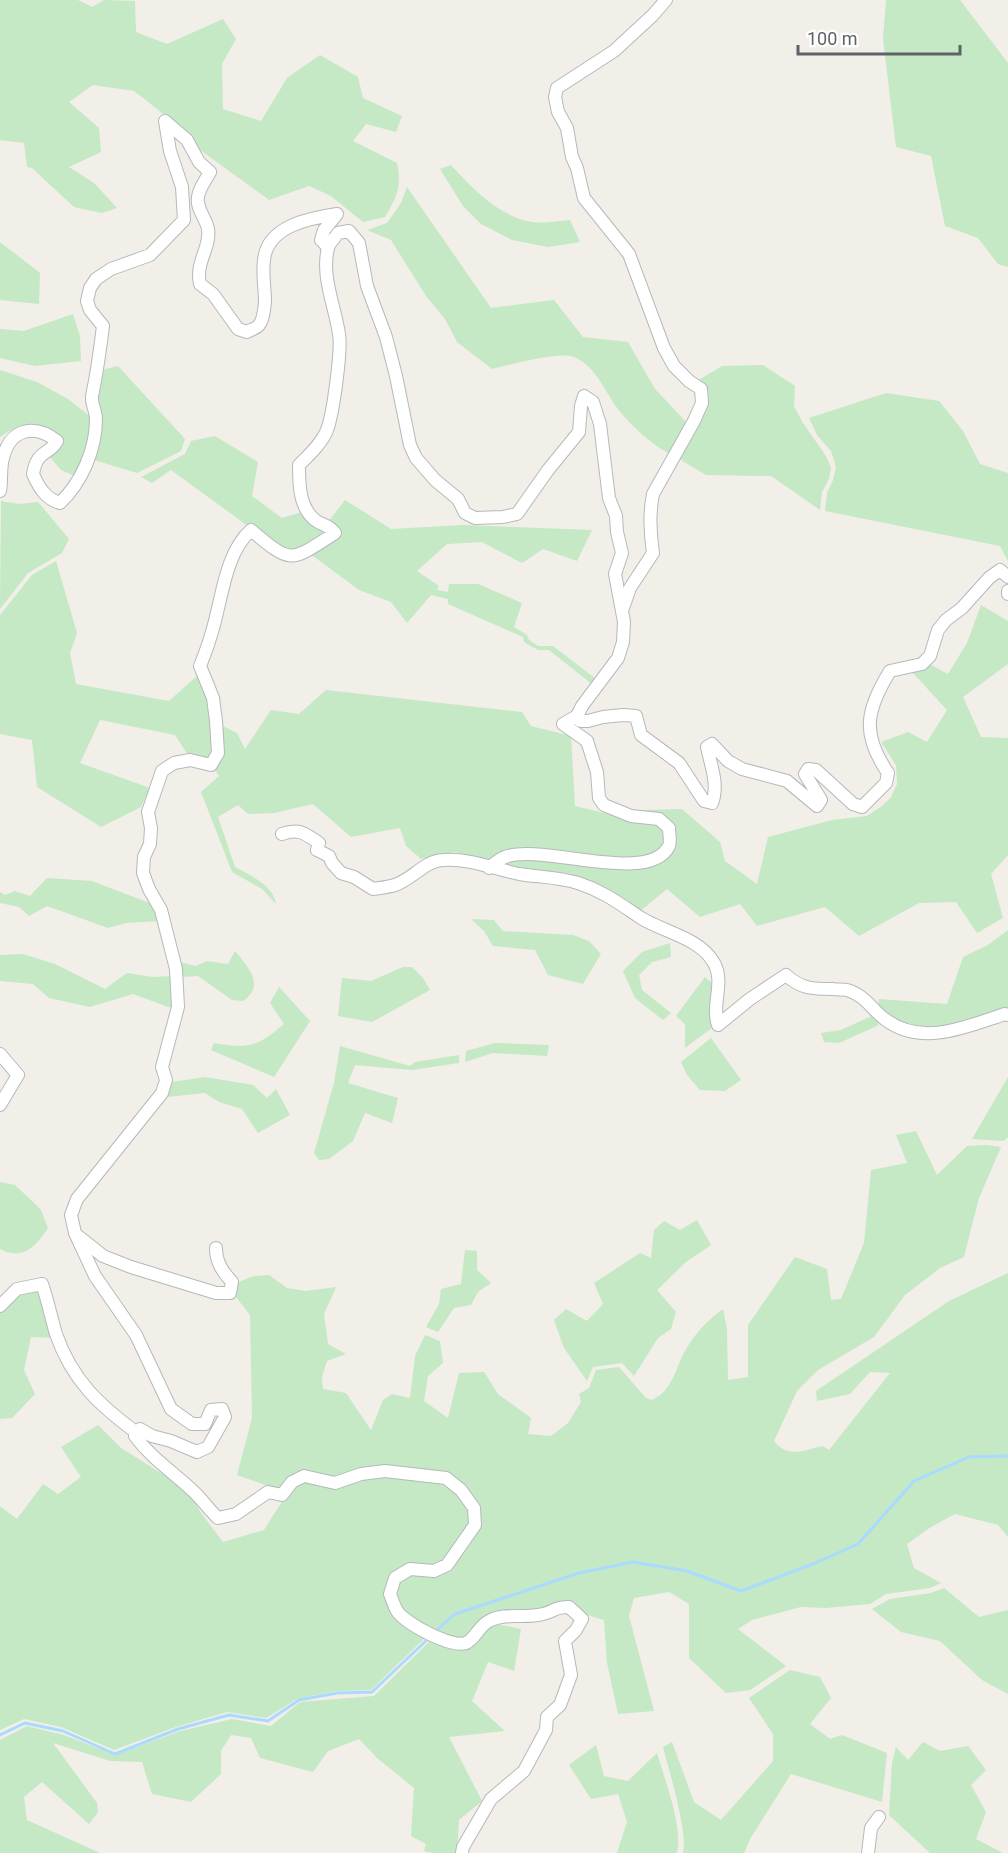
<svg xmlns="http://www.w3.org/2000/svg" width="1008" height="1853" font-family="Roboto,sans-serif">
<style>
.green{fill:#c5e8c5}
.lines{fill:none;stroke-linecap:round;stroke-linejoin:round}
.stream{stroke:#aadaff;stroke-width:3}
.minor-casing{stroke:#b5b8bc;stroke-width:14}
.minor{stroke:#fff;stroke-width:12}
</style>
<rect width="100%" height="100%" fill="#f1efe8"/>
<!-- green -->
<g class="green">
<path d="M0 0H78L92 7 104 0 135 1 136 32 167 44 223 19 236 39 222 64 223 109 261 121 287 78 320 55 358 77 363 98 402 116 396 132 366 124 353 141 397 163C402 186 397 197 385 217L363 222 331 196 309 186 269 200 196 147 166 116 134 91 93 85 69 102 99 128 101 152 69 167 94 183 117 208 102 213 74 207 32 168 27 167 24 143 0 140Z"/>
<path d="M886 0H960L1008 63V267L998 264 978 238 945 226 931 156 896 147 883 39Z"/>
<path d="M451 165C473 189 498 216 532 222 543 224 558 221 570 220L580 242 548 247 512 240 481 224 463 206 440 169Z"/>
<path d="M407 187 491 308 554 300 583 337 628 342 655 389 689 425 670 454C651 444 632 427 618 409 604 391 597 367 574 357 558 351 509 365 492 369L457 342 445 319 426 296 391 240 367 230 387 223 401 203Z"/>
<path d="M0 242 40 273 39 304 0 300Z"/>
<path d="M73 314 80 336 81 361 35 366 0 358V329L24 331Z"/>
<path d="M763 365 795 386 794 406 803 423 826 456 831 468 829 479 822 492 820 510 771 476 706 475 676 457 697 420V381L722 366Z"/>
<path d="M118 366 185 439 181 451 137 473 91 459 98 371Z"/>
<path d="M0 370 37 382 68 399 91 417V438L75 476 61 470 50 457 52 451 60 440 34 426 9 431 0 437Z"/>
<path d="M886 393 939 401 963 431 980 464 1008 473V561L1000 546 825 511 827 493 833 480 836 467 831 451 817 435 809 418Z"/>
<path d="M215 436 258 462 252 496 282 518 302 512 332 533 296 553H285L171 470 152 483 141 477 185 454 191 441Z"/>
<path d="M345 500 391 529 463 525 592 530 577 561 543 549 522 563 482 542 447 544 417 571 439 586 437 590 448 592 449 584H478L522 603 514 627 527 635 529 640 538 646H553L596 679 592 684 549 650H538L524 642 523 637 448 604V599L431 595 407 623 391 602 359 590 309 553 327 541 328 522Z"/>
<path d="M1 501 19 504 38 502 69 539 62 553 28 573 0 609Z"/>
<path d="M56 561 77 633 70 653 76 684 169 701 198 675 209 700 216 738 210 762 188 755 175 735 100 720 80 763 150 788 141 807 101 827 37 787 32 740 0 734V615L32 575Z"/>
<path d="M981 605 1008 621V664L963 697 981 737 1008 738V855L991 874 1003 918 977 933 956 902 919 903 859 936 825 907 757 926 740 904 700 917 667 889 639 912 618 895 568 873 498 866 507 861 531 858 636 867 672 846 660 816 642 810 682 809 720 842 725 861 757 884 768 837 832 820 867 816 882 806 891 797 897 784 896 765 881 742 908 732 927 742 947 710 913 673 929 664 948 674 967 643Z"/>
<path d="M326 690 522 712 531 726 571 736 575 806 629 819 657 822 666 830 667 842 660 853 646 858 591 857 491 861 455 852 421 859 406 846 400 828 351 837 313 804 274 813 248 814 238 805 218 817 235 867C251 876 273 885 276 904L262 889 232 872 201 792 219 776 215 770 224 756 223 726 237 733 245 749 271 710 299 714Z"/>
<path d="M47 878 92 881 155 905 159 921 126 923 108 928 47 906 29 916 19 907 0 903V892L5 895 15 891 30 896Z"/>
<path d="M471 919 494 920 503 931 573 935 589 941 601 954 583 984 548 975 535 950 493 946 484 931Z"/>
<path d="M1008 930V1010L1004 1009C979 1016 932 1035 907 1025 897 1021 888 1014 878 1009L879 999 947 1004 963 957 988 945Z"/>
<path d="M670 943 671 957 652 962 639 975 642 990 671 1013 663 1020 635 998 623 971 642 952Z"/>
<path d="M235 951C248 967 266 985 243 1001L232 1000 198 976 181 977 179 962 196 966 207 961 228 964Z"/>
<path d="M23 954 55 964 105 989 127 973 153 977 173 976 171 1008 133 994 90 1007 49 998 33 984 0 981V955Z"/>
<path d="M403 967H412L423 978 430 990 372 1022 338 1016 342 978 371 981Z"/>
<path d="M705 977 717 988 716 1025 685 1048V1024L676 1016Z"/>
<path d="M279 987 310 1021 274 1077 211 1050 214 1043C249 1049 257 1047 284 1024L270 1003Z"/>
<path d="M874 1015 879 1025 839 1043 824 1042 821 1033 841 1030Z"/>
<path d="M711 1038 741 1080 725 1091 700 1090 687 1075 681 1062Z"/>
<path d="M495 1043 549 1045 547 1056 493 1053 465 1062 466 1051Z"/>
<path d="M340 1046 410 1066 415 1062 459 1055V1063L412 1070 355 1065 348 1083 398 1098 392 1123 365 1113 353 1141 329 1159 319 1160 314 1153 334 1083Z"/>
<path d="M1008 1058V1137L1004 1141 972 1139 1008 1077Z"/>
<path d="M205 1077 253 1085 267 1098 276 1089 290 1115 258 1133 242 1109 219 1102 205 1093 167 1097 172 1082Z"/>
<path d="M916 1131 937 1175 967 1146 986 1145 1001 1147 979 1198 964 1257 940 1268 905 1295 874 1337 818 1370 797 1391 774 1441C789 1459 803 1450 823 1446L829 1450 890 1373 870 1372 850 1394 817 1401 816 1391 949 1301 1008 1273V1537L998 1525 955 1514 931 1527 907 1544 914 1568 941 1583 930 1588 886 1594 870 1604 826 1608 801 1607 752 1620 738 1629 786 1666 750 1690 726 1693 689 1658V1604L669 1592 634 1598 629 1616 654 1711 618 1714 607 1663 604 1620 584 1614 567 1602 549 1605 539 1611 500 1612 467 1639 440 1635 402 1611 395 1601V1587L401 1577 440 1572 477 1516 460 1483 400 1469 336 1481 317 1474 280 1490 237 1475 252 1418 250 1315 233 1293 236 1283 254 1276 269 1275 287 1288 306 1291 336 1287 324 1314 328 1344 346 1354 327 1361 322 1377 323 1389 346 1393 371 1430 383 1400 392 1394 410 1398 415 1356 425 1335 440 1341 443 1363 428 1376 424 1401 448 1418 459 1373 484 1372 498 1394 531 1418 528 1434 551 1436 568 1423 581 1402 579 1394 589 1388 596 1370 619 1367 646 1398 652 1400C672 1392 676 1367 685 1351 695 1333 707 1321 723 1309L727 1329 728 1380 748 1377V1325L795 1257 827 1269 831 1300 841 1299 864 1243 871 1170 907 1163 896 1135Z"/>
<path d="M0 1182 15 1185 30 1199 41 1210 48 1228C36 1246 23 1261 0 1249Z"/>
<path d="M697 1220 711 1245 686 1262 657 1290 676 1312 671 1329 658 1338 634 1376 622 1363 593 1367 587 1381 564 1348 554 1320 566 1309 587 1321 603 1304 594 1283 640 1253 651 1258 654 1230 664 1221 680 1230Z"/>
<path d="M465 1250 477 1251V1270L491 1283 478 1292 471 1305 454 1308 438 1332 426 1327 439 1304 441 1289 461 1284Z"/>
<path d="M40 1287 55 1338 31 1337 24 1370 35 1394 12 1418 0 1419V1311L18 1292Z"/>
<path d="M98 1425 121 1448 169 1478 192 1496 201 1513 223 1542 264 1530 293 1484 385 1473 446 1481C452 1488 469 1502 472 1509 481 1530 447 1558 433 1570L406 1567 384 1593 428 1635 371 1690 336 1691 297 1699 266 1718 227 1712 176 1727 114 1750 61 1727 24 1719 0 1730V1506L17 1519 43 1484 58 1494 81 1477 61 1447Z"/>
<path d="M944 1588 979 1617 1008 1610V1694L982 1680 940 1641 901 1632 872 1609 890 1599 931 1593Z"/>
<path d="M493 1623 521 1629 514 1671 488 1662 472 1701 505 1731 449 1737 482 1801 459 1820 457 1853H432L424 1851 426 1844 411 1836 414 1788 377 1758 359 1739 328 1751 313 1772 260 1758 251 1738 231 1735 221 1751V1774L191 1802 152 1794 142 1762 110 1761 53 1743 97 1803 98 1812 89 1824 42 1782 24 1797 27 1820 100 1853H0V1740L27 1726 64 1735 116 1755 180 1731 232 1719 271 1726 300 1702 374 1696 433 1638 446 1647Z"/>
<path d="M790 1670 820 1677 831 1698 810 1724 830 1739 842 1735 887 1753 882 1802 791 1774 750 1839 744 1853H683C688 1831 669 1771 663 1747L672 1742 694 1802 721 1820 773 1761V1734L749 1698Z"/>
<path d="M923 1742 940 1751 968 1746 986 1770 971 1785 986 1812 976 1839 1003 1853H930L889 1815 892 1763 896 1747 908 1760Z"/>
<path d="M596 1745 604 1776 628 1781 657 1753C665 1780 683 1827 677 1853H617L627 1822 618 1794 591 1799 569 1765Z"/>
</g>
<g class="lines">
<!-- stream -->
<g class="stream">
<path d="M436 1631 455 1614 579 1573 633 1562 687 1571 741 1591 813 1564 858 1544 914 1481 969 1457 1008 1456"/>
<path d="M0 1735 25 1723 63 1731 115 1754 178 1729 229 1715 268 1721 299 1700 337 1693 372 1692 429 1638"/>
</g>
<!-- minor casing -->
<g class="minor-casing">
<g id="minor">
<path d="M0 491C2 481 0 469 3 458 10 429 34 423 57 441 50 455 37 449 33 474 39 488 46 499 60 503 82 482 96 449 96 419 96 411 91 403 92 396 97 373 100 350 103 326L90 310 87 301 90 288 96 279 111 269 150 255 184 220 182 187 170 151 165 121 187 140 199 162 210 172C206 180 199 188 198 197 196 209 206 218 208 229 211 248 195 262 200 284L213 294 238 329 247 332C250 330 257 328 259 325 264 319 264 309 265 302 265 288 262 274 264 260 267 226 310 218 337 214L324 230 321 240 328 247"/>
<path d="M1008 591V594"/>
<path d="M623 608 630 588 653 553C650 533 649 514 653 494L694 421 702 403 701 389 689 381 674 366 664 348 629 254 584 198 577 168 572 157 567 128 558 112 555 97 557 88 614 51 652 16 666 0"/>
<path d="M282 834C299 828 304 833 319 843L317 850 329 856 332 863 341 873 354 877 373 889C380 888 389 887 395 885 413 879 424 861 443 860 468 858 495 869 519 874 538 877 559 877 578 883 603 891 620 904 641 918 664 932 700 938 714 963 725 983 711 1004 718 1025L750 999 786 975C801 989 813 989 833 989 837 990 843 989 847 990 865 995 872 1010 886 1020 923 1047 968 1026 1005 1014L1008 1015"/>
<path d="M489 868C494 864 499 859 505 857 543 843 649 886 669 846 671 841 669 834 669 828L659 819 631 816 604 805 599 798 597 772 587 741 563 724 577 716"/>
<path d="M0 1054 18 1075 0 1105"/>
<path d="M78 1236 103 1256 131 1267 216 1293H230L232 1282C222 1271 216 1262 216 1248"/>
<path d="M0 1306 17 1289 42 1284C48 1301 51 1317 56 1334 72 1380 99 1405 137 1433"/>
<path d="M462 1853 463 1847 491 1799 524 1771 546 1730 547 1717 560 1705 571 1675 565 1641 576 1630 582 1619 569 1607C553 1607 556 1611 543 1614 525 1619 506 1612 489 1621 479 1626 475 1639 466 1643 451 1648 406 1624 397 1611 394 1606 392 1599 390 1594L395 1578 410 1569 434 1571 447 1565 475 1525 474 1508 461 1490 446 1478 385 1471 361 1474 335 1483 304 1476 292 1482 282 1495 268 1492 236 1514 218 1518C209 1510 202 1499 193 1491 173 1472 151 1458 135 1436L140 1429 152 1436 171 1441 197 1452 208 1447 225 1417 222 1409 211 1410 205 1424H192L171 1409 136 1335 95 1276 75 1233 71 1215 77 1199 162 1093 166 1080 162 1067 178 1007 176 969 161 910 149 889 143 873 144 857 150 844 151 828 148 812 162 771 174 763 190 760 211 765 218 753 216 721 213 698 200 666C204 656 208 646 211 635 222 602 224 554 251 530 293 566 291 561 335 533 328 524 323 526 315 520 299 507 299 484 299 465 309 455 322 443 327 430 333 415 342 349 339 334 335 306 321 277 328 248 329 243 335 238 338 233L349 231 359 243 367 286 386 337 396 376 410 445 416 458 435 480 458 499 465 513 475 518 503 517 517 514 548 470 579 432 581 406 584 396 593 402 600 424 609 498 616 516 617 532 622 553 615 574 624 622 623 642 618 658 582 706 577 716 580 721H588L603 717 623 715 636 716 641 735 679 763 704 801 712 803C719 785 711 766 707 747L712 744 728 761 742 769 787 781 817 806 821 800 805 774 808 769 816 770 853 804 862 807 886 783 888 773C861 734 866 710 890 671L922 664 930 656 938 630 946 620 962 608 989 578 1000 570 1008 577"/>
<path d="M868 1853 871 1828 879 1817"/>
</g>
</g>
<!-- minor -->
<use href="#minor" class="minor"/>
</g>
<!-- scale -->
<path d="M798 45v9h162v-9" fill="none" stroke="#5f6368" stroke-width="3"/>
<text x="807" y="45" font-size="18" fill="#5f6368" stroke="#ffffff" stroke-width="4.5" paint-order="stroke">100 m</text>
</svg>
